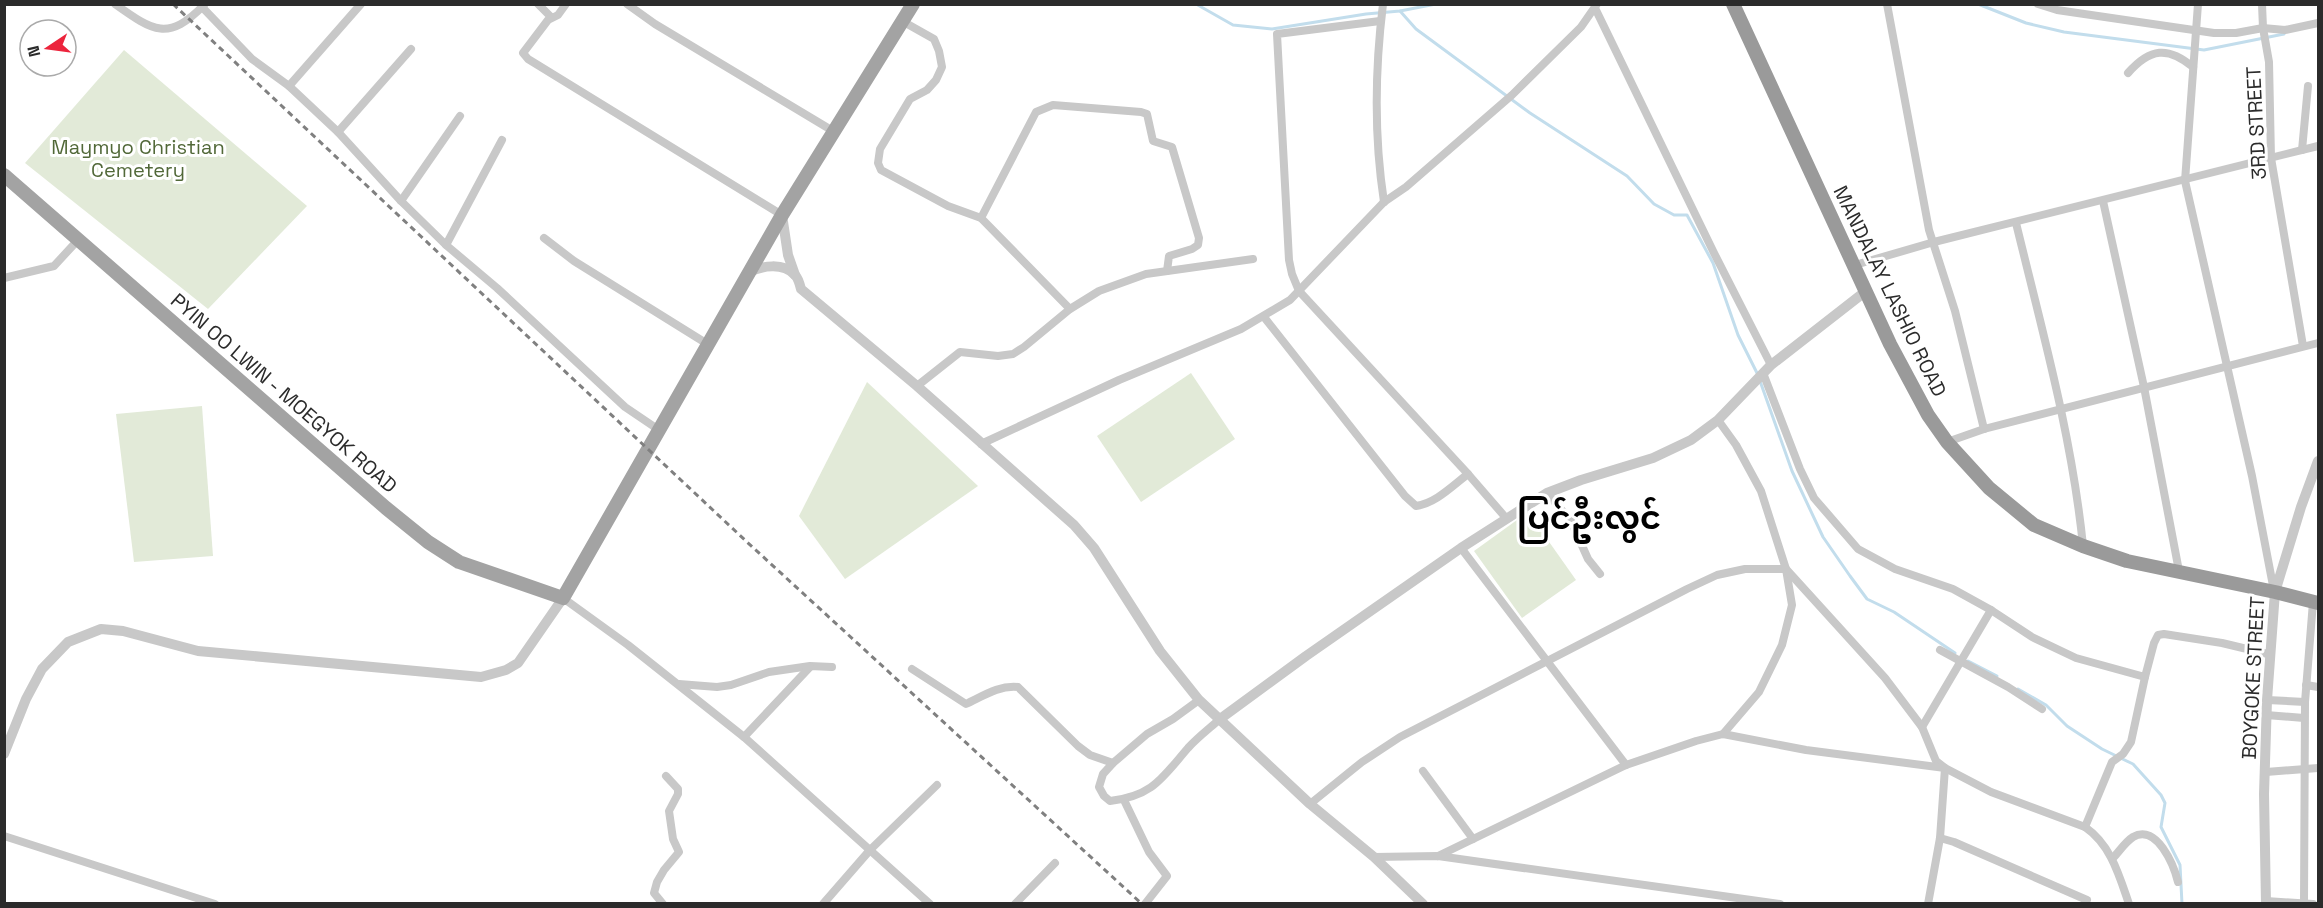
<svg xmlns="http://www.w3.org/2000/svg" width="2323" height="908" font-family="'Space Grotesk','Noto Sans Myanmar',sans-serif">
<style>
.green{fill:#e2ead8}
.lines{fill:none;stroke-linecap:round;stroke-linejoin:round}
.stream{stroke:#c2ddec;stroke-width:3}
.minor{stroke:#c8c8c8;stroke-width:8}
.tertiary{stroke:#c8c8c8;stroke-width:10}
.primary{stroke:#a3a3a3;stroke-width:14}
.trunk{stroke:#9a9a9a;stroke-width:14}
.rail{stroke:#808080;stroke-width:3;stroke-dasharray:6 4.5;stroke-linecap:butt}
.labels{text-anchor:middle;dominant-baseline:central;stroke-width:6;stroke-linejoin:round;paint-order:stroke}
.street-label{font-size:20px;fill:#2b2b2b;stroke:#fff}
.park-label{font-size:20px;fill:#516838;stroke:#fff}
.town-label{font-size:32px;font-weight:bold;fill:#000;stroke:#fff}
</style>
<rect width="100%" height="100%" fill="#fff"/>
<!-- green -->
<g class="green">
<path d="M124 50 307 206 208 309 25 163Z"/>
<path d="M1191 373 1235 439 1141 502 1097 436Z"/>
<path d="M867 382 978 486 845 579 799 516Z"/>
<path d="M202 406 213 556 134 562 116 414Z"/>
<path d="M1528 512 1576 580 1522 618 1474 551Z"/>
</g>
<g class="lines">
<!-- stream -->
<g class="stream">
<path d="M1196 4 1233 25 1272 29 1366 14 1400 11 1436 4"/>
<path d="M1978 4 2026 23 2064 32 2204 50 2284 34"/>
<path d="M1400 11 1416 29 1530 113 1627 176 1654 204 1674 215H1687L1713 263 1738 335 1758 375"/>
<path d="M1760 381 1792 471 1823 537 1850 576 1867 599 1894 612 1955 653"/>
<path d="M1968 661 1997 676"/>
<path d="M2018 689 2046 705 2067 726 2102 749 2133 764 2161 795 2165 803 2161 827 2180 865 2182 904"/>
</g>
<!-- minor -->
<g class="minor">
<path d="M115 4C153 31 168 42 204 5"/>
<path d="M538 4 551 17"/>
<path d="M566 4 558 15 548 20 523 53 528 59 782 215"/>
<path d="M627 4 655 24 833 131"/>
<path d="M1383 4C1375 69 1374 137 1384 202"/>
<path d="M1887 4 1929 230 1955 311 1984 429"/>
<path d="M2038 4 2057 10 2214 33H2236L2263 28 2285 30 2318 23"/>
<path d="M2198 4 2185 181 2252 476 2274 591"/>
<path d="M2262 4 2263 28 2269 62 2271 158 2303 346"/>
<path d="M202 7 252 59 289 86 338 132 401 201 446 245 497 288 625 407 659 430"/>
<path d="M1595 8 1714 253 1771 365"/>
<path d="M902 21 934 39 939 51 942 67 936 80 927 90 910 99 880 149 878 163 881 170 948 206 981 218 1070 309"/>
<path d="M1380 21 1277 34 1289 260 1292 274 1299 291 1468 474 1506 518"/>
<path d="M2128 73C2150 48 2168 46 2193 67"/>
<path d="M289 86 361 4"/>
<path d="M338 132 411 49"/>
<path d="M2302 150 2308 86"/>
<path d="M401 201 460 116"/>
<path d="M2103 201 2144 387 2179 571"/>
<path d="M981 218 1036 112 1053 105 1141 112 1147 114 1153 141 1172 147 1199 238 1198 245 1192 249 1169 256 1167 271"/>
<path d="M2016 223C2042 330 2072 436 2083 546"/>
<path d="M544 238 574 261 709 345"/>
<path d="M446 245 502 140"/>
<path d="M1855 265 1934 242 2318 146"/>
<path d="M4 278 54 266 78 240"/>
<path d="M1264 317 1405 496 1416 506C1436 503 1452 486 1468 474"/>
<path d="M1763 373 1800 469 1814 498 1858 549 1895 569 1953 589 1991 610 2032 637 2076 658 2145 677"/>
<path d="M917 386 960 352 998 356 1013 354 1024 347 1070 309 1099 291 1146 274 1253 259"/>
<path d="M1718 420 1736 445 1761 491 1786 569 1792 605 1782 645 1759 692 1723 734"/>
<path d="M1947 442 1984 429 2318 343"/>
<path d="M981 444 1119 380 1241 329 1290 300 1384 202 1406 187 1512 95 1581 27 1597 4"/>
<path d="M1547 493 1571 521 1588 559 1600 574"/>
<path d="M1461 548 1626 765"/>
<path d="M563 598 628 645 744 737 930 904"/>
<path d="M1940 650 2008 687 2042 709"/>
<path d="M912 669 966 704C983 696 999 685 1018 687L1078 746 1090 755 1113 763"/>
<path d="M679 684 717 687 731 685 769 672 810 666 832 667"/>
<path d="M2306 685 2318 687"/>
<path d="M1199 700 1173 719 1147 734 1113 763 1103 774 1099 787 1104 796 1110 801C1153 796 1162 778 1188 748 1198 737 1210 728 1220 719"/>
<path d="M2267 700 2305 702"/>
<path d="M2266 715 2304 718"/>
<path d="M1922 727 1991 610"/>
<path d="M744 737 810 667"/>
<path d="M1423 771 1473 839"/>
<path d="M2266 772 2318 768"/>
<path d="M1124 800 1149 852 1167 876 1145 904"/>
<path d="M1310 804 1362 762 1400 737 1687 589 1717 575 1745 569H1786L1885 678 1922 727 1936 761 1945 768 1940 838 1928 904"/>
<path d="M2085 827 2112 762 2123 754 2131 742 2145 677 2154 643 2158 635 2164 634 2222 643 2268 654"/>
<path d="M4 836 215 904"/>
<path d="M1940 838 1954 842 2087 900"/>
<path d="M1438 856 1626 765 1696 741 1723 734 1806 750 1945 768 1991 792 2085 827C2111 845 2119 875 2129 904"/>
<path d="M1374 857 1438 856 1780 904"/>
<path d="M2113 858C2119 852 2125 842 2133 837 2157 823 2174 866 2178 882"/>
<path d="M2266 901 2313 904"/>
<path d="M2304 903 2305 702 2313 602"/>
<path d="M663 904 654 893 657 882 664 870 679 852 673 839 669 811 678 794V789L666 776"/>
<path d="M823 904 870 850 937 785"/>
<path d="M1015 904 1055 863"/>
</g>
<!-- tertiary -->
<g class="tertiary">
<path d="M782 215 788 255 795 275"/>
<path d="M749 272C762 266 783 262 795 275 798 278 800 285 801 289L917 386 1074 525 1094 548 1160 651 1199 700 1310 804 1374 857 1423 904"/>
<path d="M1220 719 1306 656 1461 548 1547 493 1581 480 1653 458 1691 440 1718 420 1771 365 1866 291"/>
<path d="M4 754 26 699 42 669 68 642 101 629 123 631 198 651 481 677 506 670 518 663 563 598"/>
<path d="M2266 904 2264 794 2267 700 2275 592 2301 507 2318 461"/>
</g>
<!-- primary -->
<path class="primary" d="M4 175 386 508 428 542 459 562 563 598 782 215 913 4"/>
<!-- trunk -->
<path class="trunk" d="M1733 4 1890 344 1928 415 1947 442 1989 488 2034 525 2083 546 2127 561 2275 592 2318 603"/>
<!-- rail -->
<path class="rail" d="M173 4 747 542 1142 904"/>
</g>
<g class="labels">
<!-- street labels -->
<g class="street-label">
<text transform="translate(2256 123) rotate(-93)">3RD STREET</text>
<text transform="translate(1890 291) rotate(64)">MANDALAY LASHIO ROAD</text>
<text transform="translate(284 393) rotate(41)">PYIN OO LWIN - MOEGYOK ROAD</text>
<text transform="translate(2253 678) rotate(-87)">BOYGOKE STREET</text>
</g>
<!-- park labels -->
<g class="park-label">
<text x="138" y="147">Maymyo Christian<tspan x="138" dy="23">Cemetery</tspan></text>
</g>
<!-- town labels -->
<g class="town-label">
<text x="1589" y="518">ပြင်ဦးလွင်</text>
</g>
</g>
<!-- border -->
<rect width="2323" height="908" fill="none" stroke="#2b2b2b" stroke-width="12"/>
<!-- north arrow -->
<g transform="translate(48 48) rotate(257)"><circle r="28" fill="#ffffff" stroke="#aaaaaa" stroke-width="1.5"/>
<path d="M0-4.5L10 22L0 15L-10 22Z" fill="#ec243c"/>
<text y="-9" font-size="16" font-weight="bold" text-anchor="middle" fill="#2b2b2b">N</text>
</g>
</svg>
